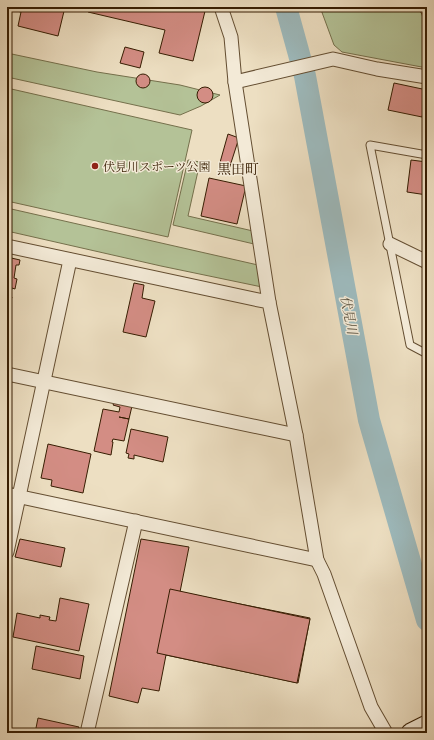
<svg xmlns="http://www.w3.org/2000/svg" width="434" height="740" font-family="'Gentium Book Plus','Noto Serif JP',serif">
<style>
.green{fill:#b4c297;stroke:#75704c}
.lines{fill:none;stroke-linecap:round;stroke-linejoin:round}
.river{stroke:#9dbabd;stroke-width:22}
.building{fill:#d38d84;stroke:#361d02}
.lane-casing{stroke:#644e32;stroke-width:9}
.street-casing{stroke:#644e32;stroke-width:15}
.secondary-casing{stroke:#361d02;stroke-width:21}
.lane{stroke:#f3ead7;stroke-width:7}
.street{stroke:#f3ead7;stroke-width:13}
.secondary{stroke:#f3ead7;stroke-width:19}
.poi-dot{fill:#8f2418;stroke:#f3ead7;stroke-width:1.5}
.labels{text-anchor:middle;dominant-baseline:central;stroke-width:3;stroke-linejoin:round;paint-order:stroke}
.poi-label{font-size:12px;fill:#361d02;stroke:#f3ead7;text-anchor:start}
.water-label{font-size:13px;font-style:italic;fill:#554c3a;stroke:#f3ead7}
.quarter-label{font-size:14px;fill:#361d02;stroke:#f3ead7}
</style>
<rect width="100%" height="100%" fill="#eddfc2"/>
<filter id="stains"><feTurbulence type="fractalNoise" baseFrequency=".005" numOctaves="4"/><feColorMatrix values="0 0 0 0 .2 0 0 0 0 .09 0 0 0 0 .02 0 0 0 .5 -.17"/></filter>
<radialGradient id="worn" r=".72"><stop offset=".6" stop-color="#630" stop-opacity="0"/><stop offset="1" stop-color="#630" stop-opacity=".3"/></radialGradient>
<!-- green -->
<g class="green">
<path d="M320 7H419L427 28V68L342 52 334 45Z"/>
<path d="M7 53 97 72 180 85 220 95 201 106 180 115 7 77Z"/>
<path d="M7 88 192 130 168 237 7 201Z"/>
<path d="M188 160 200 162 188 216 253 231 254 244 173 225Z"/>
<path d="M7 208 258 265 262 287 161 266 7 231Z"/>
</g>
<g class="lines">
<!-- river -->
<path class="river" d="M286 7 305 76 369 420 427 620"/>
</g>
<!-- building -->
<g class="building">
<path d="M7 7H65L58 36 18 26 21 12 7 9Z"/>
<path d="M90 7H206L193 61 159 53 165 30 88 12Z"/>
<path d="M125 47 144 52 140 68 120 63Z"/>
<circle cx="143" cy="81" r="7"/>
<path d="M394 83 427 90V95L422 117 388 110Z"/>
<circle cx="205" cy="95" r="8"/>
<path d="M228 134 239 138 229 169 219 166Z"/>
<path d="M411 160 427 162V195L407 192Z"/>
<path d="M209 178 246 186 237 224 201 216Z"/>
<path d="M7 257 20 260 19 265H16L14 278 17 279 15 289 12 288 10 297H12L9 307H7Z"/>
<path d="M134 283 144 285 142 298 155 301 146 337 123 332Z"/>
<path d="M114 403 132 406 129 419 119 417 129 419 124 441 113 439 112 442H113L111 455 94 451 103 409 119 412 120 407 113 405Z"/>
<path d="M131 429 168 437 163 462 134 455V459L128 458 129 454 126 453Z"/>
<path d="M48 444 91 454 83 493 51 486 52 480 41 478Z"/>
<path d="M20 539 65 548 61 567 15 557Z"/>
<path d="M141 539 189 547 180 592 310 618 298 683 166 655 159 691 142 688 138 703 109 696Z"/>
<path d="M170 589 310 619 297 683 157 653Z"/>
<path d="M60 598 89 604 79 651 13 637 17 613 40 618V615L50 617 49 620 56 621Z"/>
<path d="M36 646 84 656 80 679 32 669Z"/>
<path d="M38 718 79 727 78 733H35Z"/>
</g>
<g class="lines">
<!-- lane casing -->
<g class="lane-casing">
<path id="lane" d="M427 155 370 145 410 345 427 354"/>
</g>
<!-- street casing -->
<g class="street-casing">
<g id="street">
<path d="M221 7 231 37 235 82 269 302"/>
<path d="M426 7 427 9"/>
<path d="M235 82 333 59 377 69 427 77"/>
<path d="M390 244 427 262"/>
<path d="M7 246 254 299 269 302 296 435 317 560 324 574 371 707 386 733"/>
<path d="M7 374 296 435"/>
<path d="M7 494 317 560"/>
<path d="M7 552 70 260"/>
<path d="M87 733 136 521"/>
</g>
</g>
<!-- secondary casing -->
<g class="secondary-casing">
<path id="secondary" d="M411 733 427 725"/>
</g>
<!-- lane -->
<use href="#lane" class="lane"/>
<!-- street -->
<use href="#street" class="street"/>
<!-- secondary -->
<use href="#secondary" class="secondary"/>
</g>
<!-- markers -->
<circle class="poi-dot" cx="95" cy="166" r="4"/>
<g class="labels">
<!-- poi labels -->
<g class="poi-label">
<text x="103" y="166">伏見川スポーツ公園</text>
</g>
<!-- water labels -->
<g class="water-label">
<text transform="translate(349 315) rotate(79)">伏見川</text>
</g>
<!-- quarter labels -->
<g class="quarter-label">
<text x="238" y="169">黒田町</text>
</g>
</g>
<!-- margin -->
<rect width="434" height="740" fill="none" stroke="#eddfc2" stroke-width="24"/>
<rect x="8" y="8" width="418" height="724" fill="none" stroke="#361d02" stroke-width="2"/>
<rect x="12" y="12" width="410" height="716" fill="none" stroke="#361d02"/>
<rect width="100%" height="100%" filter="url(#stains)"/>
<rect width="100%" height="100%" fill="url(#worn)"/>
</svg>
